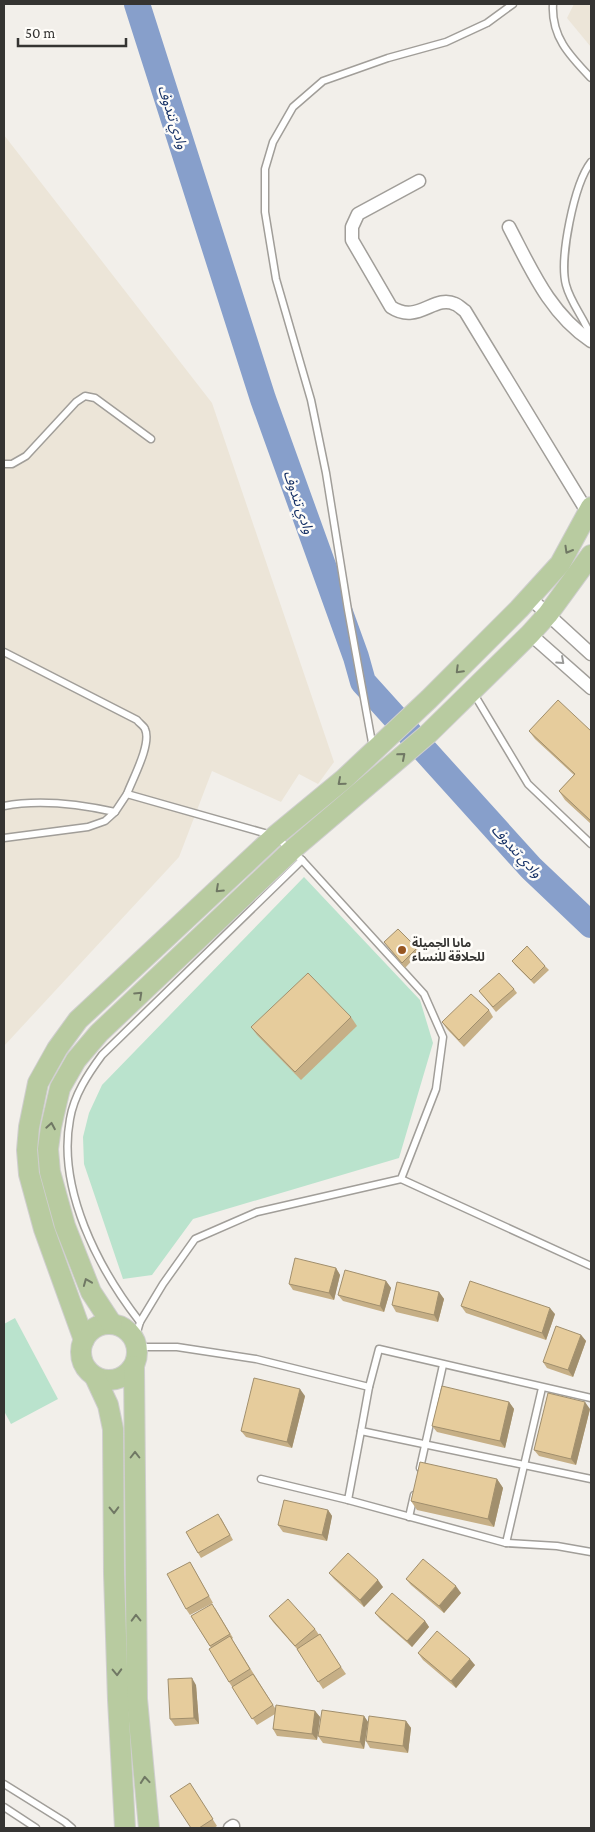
<svg xmlns="http://www.w3.org/2000/svg" width="595" height="1832" font-family="'Crimson Pro','Noto Sans Arabic',serif">
<style>
.built{fill:#ece5d8}
.green{fill:#bae3cd}
.lines{fill:none;stroke-linecap:round;stroke-linejoin:round}
.river{stroke:#879fcb;stroke-width:26}
.service-casing{stroke:#a19e99;stroke-width:9}
.minor-casing{stroke:#a19e99;stroke-width:15}
.primary-casing{stroke:#cfcece;stroke-width:22}
.service{stroke:#fff;stroke-width:6}
.minor{stroke:#fff;stroke-width:12}
.primary{stroke:#b8cba0;stroke-width:20}
.wall{fill:#c6af86}
.shaded-wall{fill:#a18f6d}
.building{fill:#e6cc9c;stroke:#a18f6d}
.oneway{stroke:#707864}
.oneway2{stroke:#9a9a98}
.poi-dot{fill:#975621;stroke:#fffdf9;stroke-width:2}
.labels{text-anchor:middle;dominant-baseline:central;stroke-width:5;stroke-linejoin:round;paint-order:stroke}
.poi-label{font-size:12px;font-weight:bold;fill:#353432;stroke:#fffdf9;text-anchor:start}
.water-label{font-size:14px;font-style:italic;fill:#163166;stroke:#fffdf9}
</style>
<rect width="100%" height="100%" fill="#f2efea"/>
<!-- built -->
<g class="built">
<path d="M574 4H591V47L567 18Z"/>
<path d="M4 135 212 403 334 762 318 784 299 774 281 802 212 771 179 857 4 1046Z"/>
</g>
<!-- green -->
<g class="green">
<path d="M304 877 420 1000 433 1043 399 1158 193 1219 152 1275 123 1279 84 1164 83 1137 89 1113 102 1085Z"/>
<path d="M15 1318 58 1399 11 1424 4 1411V1324Z"/>
</g>
<g class="lines">
<!-- river -->
<path class="river" d="M137 4 263 399 356 657 363 682 531 868 591 925"/>
<!-- service casing -->
<g class="service-casing">
<g id="service">
<path d="M553 4C551 37 570 56 591 78"/>
<path d="M591 162C574 184 559 259 566 285 571 304 585 319 591 337"/>
<path d="M4 464H12L26 456 76 402 85 396 95 398 151 439"/>
<path d="M4 652 137 720C139 723 144 726 145 729 152 744 132 780 127 794"/>
<path d="M474 694 528 784 591 844"/>
<path d="M373 748 348 610 326 473 311 400 276 279 265 212V169L273 142 293 107 323 81 388 58 446 42 487 23 513 4"/>
<path d="M4 806C40 799 79 804 115 812"/>
<path d="M4 838 88 827 105 821 115 812 127 794 275 836 302 860 424 994 443 1037 436 1089 401 1179 257 1212 195 1239 163 1284 140 1322 135 1339"/>
<path d="M401 1179 591 1266"/>
<path d="M140 1322C98 1268 57 1189 70 1119 74 1095 88 1074 102 1055L302 860"/>
<path d="M137 1347H177L256 1359 369 1387"/>
<path d="M591 1398 379 1349 369 1387 361 1431 591 1479"/>
<path d="M420 1468 443 1365"/>
<path d="M261 1479 348 1500 361 1431"/>
<path d="M348 1500 506 1543 542 1388"/>
<path d="M409 1517 414 1495"/>
<path d="M506 1543 557 1546 591 1552"/>
<path d="M4 1784 65 1822 72 1828"/>
<path d="M4 1807 36 1828"/>
</g>
</g>
<!-- minor casing -->
<g class="minor-casing">
<g id="minor">
<path d="M419 181 358 214 352 227V240L391 307C418 325 434 294 455 304 458 305 462 309 465 311L591 518"/>
<path d="M509 227C531 269 550 314 591 341"/>
<path d="M530 598 591 654"/>
<path d="M530 634 591 688"/>
<path d="M230 1828 233 1826"/>
</g>
</g>
<!-- primary casing -->
<g class="primary-casing">
<g id="primary">
<circle cx="109" cy="1352" r="28"/>
<path d="M112 1324 91 1292 65 1226 50 1172 48 1149 51 1127 60 1088 76 1060 99 1033 292 850 428 734 530 634 548 614 591 555"/>
<path d="M84 1340 44 1229 29 1174 27 1150 29 1127 38 1083 57 1049 78 1020 275 836 344 779 429 699 519 609 560 564 591 507"/>
<path d="M134 1366 137 1699 149 1828"/>
<path d="M95 1377 108 1405 113 1429 114 1574 118 1700 125 1828"/>
</g>
</g>
<!-- service -->
<use href="#service" class="service"/>
<!-- minor -->
<use href="#minor" class="minor"/>
<!-- primary -->
<use href="#primary" class="primary"/>
</g>
<!-- wall -->
<g class="wall">
<path d="M529 731H591V824L565 800 559 791 574 775 535 739Z"/>
<path d="M384 942 417 948 420 952 405 968Z"/>
<path d="M512 961 545 966 549 970 534 984 515 965Z"/>
<path d="M514 989 517 993 496 1012 479 991Z"/>
<path d="M489 1010 493 1017 464 1047 447 1029 442 1022Z"/>
<path d="M351 1017 357 1026 301 1080 257 1035 251 1027Z"/>
<path d="M336 1268 340 1275 334 1300 293 1290 289 1284Z"/>
<path d="M386 1281 391 1288 384 1312 343 1301 338 1295Z"/>
<path d="M439 1292 444 1299 438 1322 396 1312 392 1305Z"/>
<path d="M461 1306 555 1314 546 1340 466 1313Z"/>
<path d="M581 1335 586 1341 573 1377 547 1368 543 1362Z"/>
<path d="M305 1396 292 1448 246 1437 241 1431Z"/>
<path d="M509 1402 514 1409 505 1448 437 1432 432 1426Z"/>
<path d="M590 1409 576 1465 539 1456 534 1450Z"/>
<path d="M497 1479 503 1488 494 1527 417 1510 411 1501Z"/>
<path d="M328 1510 332 1516 327 1541 283 1532 278 1525Z"/>
<path d="M221 1518 233 1540 201 1558 198 1553Z"/>
<path d="M190 1562 194 1569 213 1603 190 1615 186 1609Z"/>
<path d="M329 1573 383 1587 364 1607 334 1579Z"/>
<path d="M406 1579 461 1593 444 1613 411 1585Z"/>
<path d="M215 1608 233 1638 232 1639 275 1708 315 1711 320 1717 317 1740 277 1736 273 1729 275 1714 257 1725 229 1682 211 1648 191 1616Z"/>
<path d="M375 1613 425 1621 429 1627 412 1647 380 1619Z"/>
<path d="M269 1616 315 1629 346 1674 323 1689 297 1649 273 1622Z"/>
<path d="M418 1653 475 1665 456 1688 423 1660Z"/>
<path d="M196 1685 199 1724 175 1726 170 1719Z"/>
<path d="M364 1716 368 1722 364 1749 323 1743 318 1736Z"/>
<path d="M406 1721 411 1728 408 1753 370 1748 366 1741Z"/>
<path d="M194 1790 217 1826 214 1828H191Z"/>
</g>
<!-- shaded-wall -->
<g class="shaded-wall">
<path d="M336 1268 340 1275 334 1300 329 1293Z"/>
<path d="M386 1281 391 1288 384 1312 380 1306Z"/>
<path d="M439 1292 444 1299 438 1322 434 1315Z"/>
<path d="M550 1308 555 1314 546 1340 542 1333Z"/>
<path d="M581 1335 586 1341 573 1377 568 1370Z"/>
<path d="M300 1389 305 1396 292 1448 287 1442Z"/>
<path d="M509 1402 514 1409 505 1448 500 1441Z"/>
<path d="M585 1402 590 1409 576 1465 571 1459Z"/>
<path d="M497 1479 503 1488 494 1527 488 1519Z"/>
<path d="M328 1510 332 1516 327 1541 322 1535Z"/>
<path d="M378 1580 383 1587 364 1607 360 1600Z"/>
<path d="M456 1586 461 1593 444 1613 439 1606Z"/>
<path d="M425 1621 429 1627 412 1647 407 1641Z"/>
<path d="M470 1659 475 1665 456 1688 451 1681Z"/>
<path d="M192 1678 196 1685 199 1724 194 1718Z"/>
<path d="M315 1711 320 1717 317 1740 312 1734Z"/>
<path d="M364 1716 368 1722 364 1749 360 1742Z"/>
<path d="M406 1721 411 1728 408 1753 403 1746Z"/>
</g>
<!-- building -->
<g class="building">
<path d="M558 700 591 731V821L559 791 575 774 529 731Z"/>
<path d="M398 929 417 948 402 963 384 942Z"/>
<path d="M527 946 545 966 531 980 512 961Z"/>
<path d="M308 973 351 1017 295 1072 251 1027Z"/>
<path d="M499 973 514 989 493 1007 479 991Z"/>
<path d="M471 994 489 1010 459 1040 442 1022Z"/>
<path d="M295 1258 336 1268 329 1293 289 1284Z"/>
<path d="M345 1270 386 1281 380 1306 338 1295Z"/>
<path d="M470 1281 550 1308 542 1333 461 1306Z"/>
<path d="M397 1282 439 1292 434 1315 392 1305Z"/>
<path d="M556 1326 581 1335 568 1370 543 1362Z"/>
<path d="M254 1378 300 1389 287 1442 241 1431Z"/>
<path d="M442 1386 509 1402 500 1441 432 1426Z"/>
<path d="M548 1393 585 1402 571 1459 534 1450Z"/>
<path d="M420 1462 497 1479 488 1519 411 1501Z"/>
<path d="M284 1500 328 1510 322 1535 278 1525Z"/>
<path d="M218 1514 230 1535 198 1553 186 1532Z"/>
<path d="M348 1553 378 1580 360 1600 329 1573Z"/>
<path d="M423 1559 456 1586 439 1606 406 1579Z"/>
<path d="M190 1562 209 1596 186 1609 167 1574Z"/>
<path d="M392 1593 425 1621 407 1641 375 1613Z"/>
<path d="M288 1599 315 1629 295 1646 269 1616Z"/>
<path d="M212 1604 230 1634 210 1646 191 1616Z"/>
<path d="M437 1631 470 1659 451 1681 418 1653Z"/>
<path d="M320 1634 341 1667 318 1682 297 1649Z"/>
<path d="M230 1636 250 1669 229 1682 209 1649Z"/>
<path d="M253 1674 273 1705 252 1719 232 1687Z"/>
<path d="M192 1678 194 1718 170 1719 168 1679Z"/>
<path d="M276 1705 315 1711 312 1734 273 1729Z"/>
<path d="M322 1710 364 1716 360 1742 318 1736Z"/>
<path d="M369 1716 406 1721 403 1746 366 1741Z"/>
<path d="M190 1783 213 1819 199 1828H191L170 1796Z"/>
</g>
<!-- one-way arrows -->
<defs><path id="oneway-chevron" d="M-2-3.5L2.5 0L-2 3.5" fill="none" stroke-width="1.6" stroke-linecap="round" stroke-linejoin="round" transform="scale(1.25)"/></defs>
<g class="oneway">
<use href="#oneway-chevron" transform="translate(568 550) rotate(120)"/>
<use href="#oneway-chevron" transform="translate(459 670) rotate(135)"/>
<use href="#oneway-chevron" transform="translate(402 756) rotate(-41)"/>
<use href="#oneway-chevron" transform="translate(341 782) rotate(139)"/>
<use href="#oneway-chevron" transform="translate(219 889) rotate(137)"/>
<use href="#oneway-chevron" transform="translate(139 995) rotate(-43)"/>
<use href="#oneway-chevron" transform="translate(51 1126) rotate(-80)"/>
<use href="#oneway-chevron" transform="translate(87 1282) rotate(-112)"/>
<use href="#oneway-chevron" transform="translate(135 1455) rotate(-90)"/>
<use href="#oneway-chevron" transform="translate(114 1510) rotate(89)"/>
<use href="#oneway-chevron" transform="translate(136 1618) rotate(-91)"/>
<use href="#oneway-chevron" transform="translate(117 1672) rotate(88)"/>
<use href="#oneway-chevron" transform="translate(145 1780) rotate(-95)"/>
</g>
<use class="oneway2" href="#oneway-chevron" transform="translate(561 661) rotate(42)"/>
<!-- markers -->
<circle class="poi-dot" cx="402" cy="950" r="5"/>
<g class="labels">
<!-- poi labels -->
<g class="poi-label">
<text x="412" y="943">مايا الجميلة<tspan x="412" dy="14">للحلاقة للنساء</tspan></text>
</g>
<!-- water labels -->
<g class="water-label">
<text transform="translate(173 117) rotate(72)">وادي تندوف</text>
<text transform="translate(299 502) rotate(71)">وادي تندوف</text>
<text transform="translate(517 851) rotate(47)">وادي تندوف</text>
</g>
</g>
<!-- border -->
<rect width="595" height="1832" fill="none" stroke="#353432" stroke-width="10"/>
<!-- scale -->
<path d="M18 38v8h108v-8" fill="none" stroke="#353432" stroke-width="2.5"/>
<text x="25" y="38" font-size="15" fill="#353432" stroke="#fffdf9" stroke-width="4" paint-order="stroke">50 m</text>
</svg>
